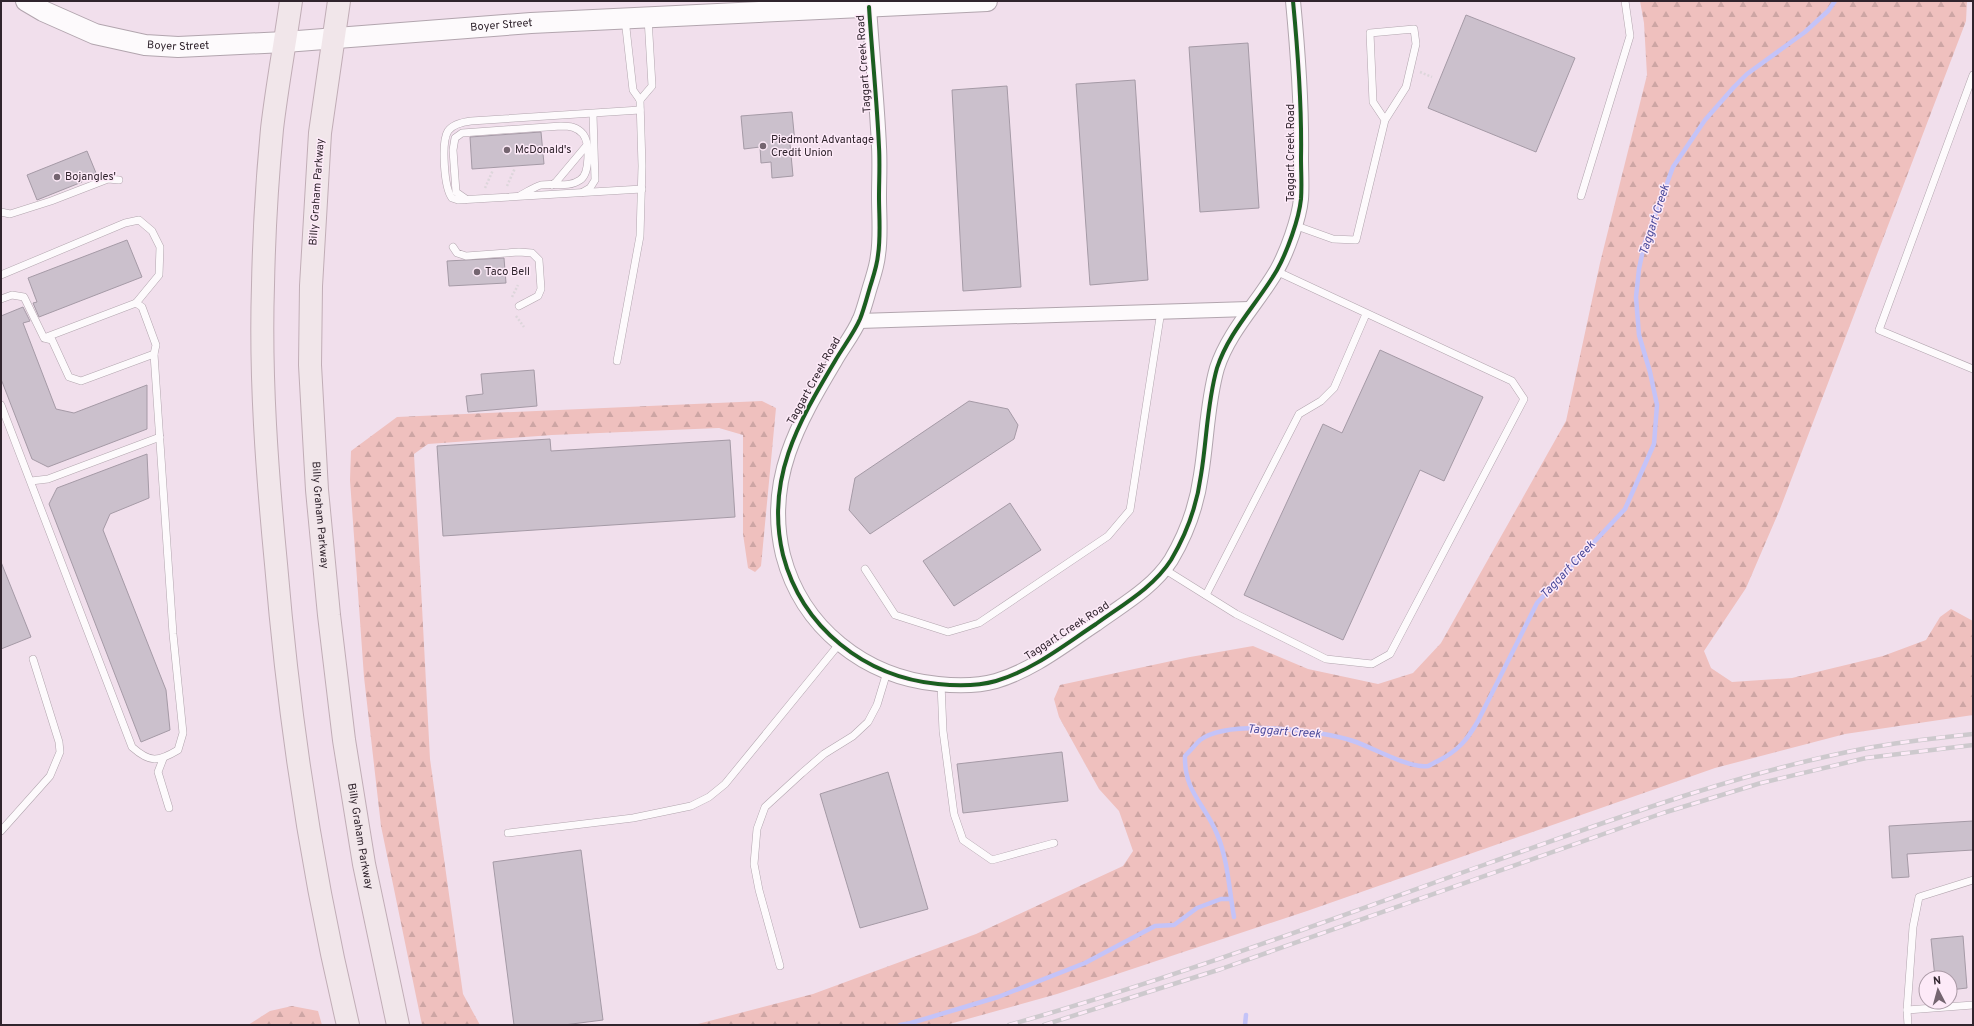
<svg xmlns="http://www.w3.org/2000/svg" width="1974" height="1026" font-family="Overpass,sans-serif">
<style>
.forest{fill:url(#forest-firs)}
.lines{fill:none;stroke-linecap:round;stroke-linejoin:round}
.stream{stroke:#c4c3f8;stroke-width:4.5}
.building{fill:#cbc0cc;stroke:#a59aa6}
.service-casing{stroke:#b2a5ae;stroke-width:8}
.minor-casing{stroke:#b2a5ae;stroke-width:16}
.secondary-casing{stroke:#b2a5ae;stroke-width:22}
.trunk-casing{stroke:#c1adb6;stroke-width:24}
.path{stroke:#ddd6db;stroke-width:2.5;stroke-dasharray:2 2;stroke-linecap:butt}
.service{stroke:#fdfafc;stroke-width:7}
.minor{stroke:#fdfafc;stroke-width:14}
.secondary{stroke:#fdfafc;stroke-width:20}
.trunk{stroke:#f1e6ea;stroke-width:22}
.rail-casing{stroke:#cdc9cd;stroke-width:4.5}
.rail{stroke:#fdeaf8;stroke-width:3;stroke-dasharray:9;stroke-linecap:butt}
.cycleway-casing{stroke:#fdeaf8;stroke-width:6}
.cycleway{stroke:#1b5e20;stroke-width:4}
.poi-dot{fill:#746570;stroke:#fdeaf8;stroke-width:1.5}
.labels{text-anchor:middle;dominant-baseline:central;stroke-width:3;stroke-linejoin:round;paint-order:stroke}
.street-label{font-size:11px;fill:#30242d;stroke:#fdeaf8}
.poi-label{font-size:11px;fill:#30242d;stroke:#fdeaf8;text-anchor:start}
.water-label{font-size:12px;font-style:italic;fill:#4a4a9b;stroke:#fdeaf8}
</style>
<defs>
<pattern id="forest-firs" width="22" height="20" patternUnits="userSpaceOnUse"><rect width="22" height="20" fill="#efc0be"/><path d="M5 1l3.5 6h-7zM16 11l3.5 6h-7z" fill="#cda5a4"/></pattern>
</defs>
<rect width="100%" height="100%" fill="#f1dfec"/>
<!-- forest -->
<g class="forest">
<path d="M1640 1H1967L1966 21 1780 509 1746 588 1704 651 1711 668 1732 682 1792 678 1883 656 1926 640 1940 617 1951 609 1973 621V715L1845 734 1715 768 1307 911 1057 994 946 1025H694L813 994 976 934 1123 866 1133 851 1119 811 1099 789 1059 717 1054 699 1060 685 1190 657 1253 646 1308 669 1378 684 1413 673 1441 643 1566 421 1600 263 1647 75 1644 23Z"/>
<path d="M762 401 776 408 761 566 755 572 748 568 743 534V435L719 428 552 435 428 444 414 454 430 759 463 994 480 1025H422L381 826 364 677 350 480 351 451 397 417Z"/>
<path d="M292 1006 318 1011 322 1025H248L270 1011Z"/>
</g>
<g class="lines">
<!-- stream -->
<g class="stream">
<path d="M1234 917C1229 889 1228 860 1217 834 1205 804 1184 792 1185 756 1190 751 1195 745 1200 740 1229 719 1320 730 1353 741 1372 747 1409 769 1428 766 1431 765 1435 762 1438 761 1459 750 1467 740 1478 721L1537 603 1625 509 1654 444 1657 405 1650 372 1639 335 1636 297 1639 269 1644 245 1673 167 1705 120 1734 87 1747 74 1805 32 1828 11 1835 1"/>
<path d="M900 1025 911 1023 998 997 1085 963 1155 926 1174 925 1197 908 1221 899H1231"/>
<path d="M1245 1025 1246 1015"/>
</g>
</g>
<!-- building -->
<g class="building">
<path d="M1466 15 1575 58 1536 152 1428 108Z"/>
<path d="M1248 43 1259 208 1200 212 1189 47Z"/>
<path d="M1135 80 1148 280 1090 285 1076 84Z"/>
<path d="M1007 86 1021 287 963 291 952 90Z"/>
<path d="M792 112 795 143 790 144 793 176 772 178 771 162 761 163 760 147 744 149 741 116Z"/>
<path d="M541 132 544 164 472 169 470 137Z"/>
<path d="M87 151 96 173 80 179 82 182 37 200 27 175Z"/>
<path d="M127 240 142 277 39 317 33 303 37 302 28 278Z"/>
<path d="M504 258 506 283 449 286 447 261Z"/>
<path d="M23 307 30 321 23 323 56 409 74 413 147 385V429L48 467 32 459 1 379V316Z"/>
<path d="M1380 350 1483 397 1444 481 1420 470 1343 640 1244 595 1323 424 1342 433Z"/>
<path d="M534 370 537 406 468 412 466 396 483 394 481 374Z"/>
<path d="M969 401 1008 409 1018 425 1014 439 870 534 849 510 855 478Z"/>
<path d="M550 439 551 451 730 440 735 517 443 536 437 446Z"/>
<path d="M147 454 149 498 110 514 103 530 166 690 170 730 141 742 49 504 57 488Z"/>
<path d="M1010 503 1041 550 954 606 923 561Z"/>
<path d="M1 562 31 637 1 649Z"/>
<path d="M1062 752 1068 801 963 813 957 764Z"/>
<path d="M888 772 928 909 860 928 820 794Z"/>
<path d="M1973 821V850L1907 854 1909 877 1892 878 1889 826Z"/>
<path d="M581 850 603 1020 564 1025H514L493 862Z"/>
<path d="M1963 936 1967 988 1950 990V978H1935L1931 939Z"/>
</g>
<g class="lines">
<!-- service casing -->
<g class="service-casing">
<g id="service">
<path d="M1973 75 1879 330 1973 369"/>
<path d="M640 100 652 86 648 18"/>
<path d="M640 110 471 121C463 122 453 124 448 131 441 142 444 188 452 198L458 200 642 189"/>
<path d="M552 185 556 182 587 145"/>
<path d="M583 192 590 188 595 180 593 114"/>
<path d="M1581 196 1630 36 1625 1"/>
<path d="M466 199 456 192 453 150 455 138 462 133 561 126C570 126 577 127 583 134 590 143 590 174 580 180 569 188 553 183 541 185 534 187 527 192 521 195"/>
<path d="M1 212 10 214 51 201 108 179 119 180"/>
<path d="M1294 225 1333 239 1356 240 1385 120 1406 87 1416 44 1414 29 1370 33 1373 102 1385 120"/>
<path d="M453 247 457 253 466 256 519 252 532 253 539 260 541 289 538 296 519 306"/>
<path d="M1 275 125 223 139 220 152 231 160 247 159 275 136 303"/>
<path d="M1 299 12 295 24 297 44 338 52 340 69 377 81 381 154 354 156 345 142 307 136 303 44 338"/>
<path d="M617 361 640 236 642 166 640 100 633 90 625 19"/>
<path d="M1 405 132 747C150 763 158 762 178 750L183 733 173 634 154 354"/>
<path d="M31 481 48 479 160 437"/>
<path d="M865 569 895 615 948 632 979 623 1108 536 1130 510 1161 311"/>
<path d="M1164 569 1236 614 1326 659 1372 664 1390 654 1524 399 1512 381 1276 271"/>
<path d="M1206 595 1299 414 1321 401 1334 388 1366 314"/>
<path d="M941 684 943 731 954 814 963 840 992 860 1054 843"/>
<path d="M163 759 158 772 169 808"/>
<path d="M1 831 50 776 60 752 59 742 33 659"/>
<path d="M508 833 633 818 691 806 709 797 725 784 840 643"/>
<path d="M780 966 759 890 754 864 757 829 765 807 802 773 824 754 853 736 868 722 877 705 887 672"/>
<path d="M1907 1010 1913 927 1919 897 1973 880"/>
<path d="M1908 1025 1907 1010 1973 1005"/>
</g>
</g>
<!-- minor casing -->
<g class="minor-casing">
<g id="minor">
<path d="M869 7C872 54 877 101 879 147 880 164 879 181 879 197 879 216 881 236 878 255 877 266 873 277 870 287 867 297 864 309 860 319 854 333 843 347 835 361 798 423 765 480 783 555 802 628 865 677 938 684 957 686 978 686 996 681 1033 670 1064 645 1096 624 1122 605 1153 588 1171 560 1187 533 1197 505 1201 475 1207 439 1207 403 1217 368 1229 331 1258 303 1277 270 1287 252 1299 219 1301 199 1302 186 1301 172 1301 158 1302 105 1298 53 1293 1"/>
<path d="M859 321 1249 309"/>
</g>
</g>
<!-- secondary casing -->
<g class="secondary-casing">
<g id="secondary">
<path id="s1" d="M26 1 43 11 95 34 145 45 178 47 285 42 531 23 987 1"/>
</g>
</g>
<!-- trunk casing -->
<g class="trunk-casing">
<g id="trunk">
<path d="M291 1C285 44 277 86 272 129 267 181 264 233 263 285 260 378 267 471 276 564 289 719 312 874 348 1025"/>
<path id="s2" d="M339 1 320 133 311 286 310 365 317 490 329 615 344 740 364 864 398 1025"/>
</g>
</g>
<!-- path -->
<g class="path">
<path d="M1420 72 1432 77"/>
<path d="M507 186 515 168"/>
<path d="M485 188 493 170"/>
<path d="M512 297 518 285"/>
<path d="M516 316 524 327"/>
</g>
<!-- service -->
<use href="#service" class="service"/>
<!-- minor -->
<use href="#minor" class="minor"/>
<!-- secondary -->
<use href="#secondary" class="secondary"/>
<!-- trunk -->
<use href="#trunk" class="trunk"/>
<!-- rail casing -->
<g class="rail-casing">
<g id="rail">
<path d="M1009 1025C1171 979 1330 920 1489 863 1612 820 1734 774 1862 749 1899 742 1936 738 1973 734"/>
<path d="M1044 1025 1221 969 1663 813 1761 783 1866 758 1973 745"/>
</g>
</g>
<!-- rail -->
<use href="#rail" class="rail"/>
<!-- cycleway casing -->
<g class="cycleway-casing">
<path id="cycleway" d="M869 7C872 54 877 101 879 147 880 164 879 181 879 197 879 216 881 236 878 255 877 266 873 277 870 287 867 297 864 309 860 319 854 333 843 347 835 361 798 423 765 480 783 555 802 628 865 677 938 684 957 686 978 686 996 681 1033 670 1064 645 1096 624 1122 605 1153 588 1171 560 1187 533 1197 505 1201 475 1207 439 1207 403 1217 368 1229 331 1258 303 1277 270 1287 252 1299 219 1301 199 1302 186 1301 172 1301 158 1302 105 1298 53 1293 1"/>
</g>
<!-- cycleway -->
<use href="#cycleway" class="cycleway"/>
</g>
<!-- markers -->
<g class="poi-dot">
<circle cx="763" cy="146" r="4"/>
<circle cx="507" cy="150" r="4"/>
<circle cx="57" cy="177" r="4"/>
<circle cx="477" cy="272" r="4"/>
</g>
<g class="labels">
<!-- street labels -->
<g class="street-label">
<text stroke="none"><textPath href="#s1" startOffset="485">Boyer Street</textPath></text>
<text stroke="none"><textPath href="#s1" startOffset="161">Boyer Street</textPath></text>
<text transform="translate(864 64) rotate(-94)">Taggart Creek Road</text>
<text transform="translate(1291 153) rotate(-90)">Taggart Creek Road</text>
<text transform="translate(317 192) rotate(-86)">Billy Graham Parkway</text>
<text transform="translate(814 381) rotate(-61)">Taggart Creek Road</text>
<text stroke="none"><textPath href="#s2" startOffset="516">Billy Graham Parkway</textPath></text>
<text transform="translate(1067 631) rotate(-33)">Taggart Creek Road</text>
<text stroke="none"><textPath href="#s2" startOffset="840">Billy Graham Parkway</textPath></text>
</g>
<!-- poi labels -->
<g class="poi-label">
<text x="771" y="140">Piedmont Advantage<tspan x="771" dy="13">Credit Union</tspan></text>
<text x="515" y="150">McDonald's</text>
<text x="65" y="177">Bojangles'</text>
<text x="485" y="272">Taco Bell</text>
</g>
<!-- water labels -->
<g class="water-label">
<text transform="translate(1655 220) rotate(-72)">Taggart Creek</text>
<text transform="translate(1568 570) rotate(-47)">Taggart Creek</text>
<text transform="translate(1284 732) rotate(4)">Taggart Creek</text>
</g>
</g>
<!-- border -->
<rect width="1974" height="1026" fill="none" stroke="#30242d" stroke-width="4"/>
<!-- north arrow -->
<g transform="translate(1938 990) rotate(354)"><circle r="19" fill="#fdeaf8" stroke="#ab9ba7"/>
<path d="M0-3L7 15L0 10L-7 15Z" fill="#746570"/>
<text y="-6" font-size="11" font-weight="bold" text-anchor="middle" fill="#30242d">N</text>
</g>
</svg>
